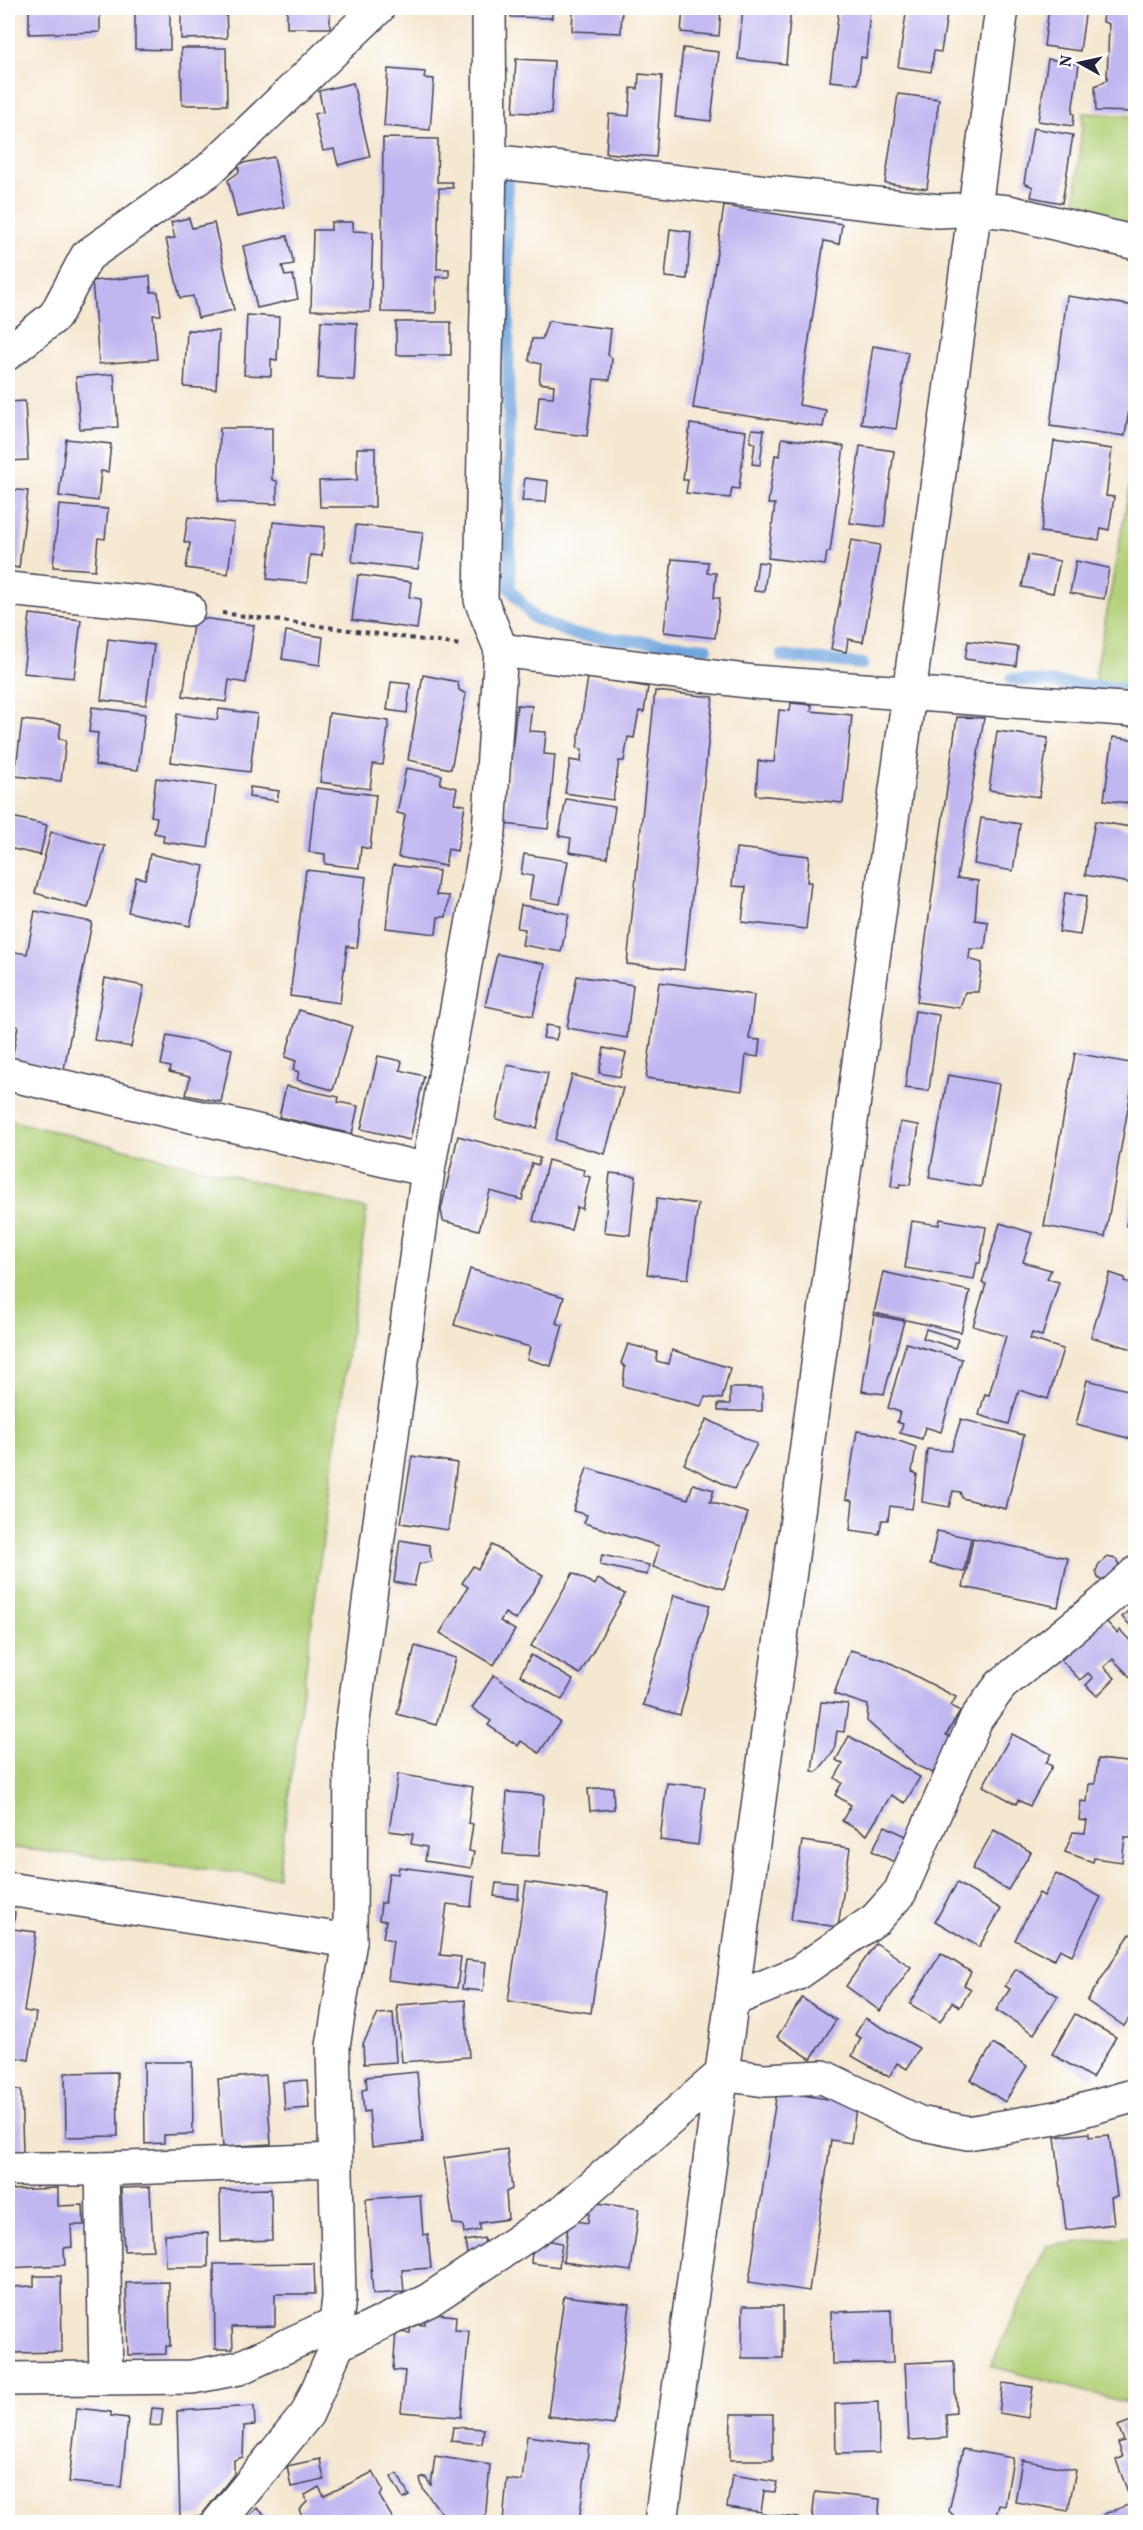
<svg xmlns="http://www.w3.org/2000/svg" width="1143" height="2530" font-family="Vollkorn,serif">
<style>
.green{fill:#b2d078;stroke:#6a795a;stroke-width:1.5}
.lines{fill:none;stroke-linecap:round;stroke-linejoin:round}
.stream{stroke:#71a6de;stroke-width:12}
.building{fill:#c0b7f0}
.minor-casing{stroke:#424052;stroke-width:36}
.path{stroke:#424052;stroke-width:4;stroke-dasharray:4.5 4.5;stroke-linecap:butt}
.minor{stroke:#fff;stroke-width:33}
</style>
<rect width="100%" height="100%" fill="#fff"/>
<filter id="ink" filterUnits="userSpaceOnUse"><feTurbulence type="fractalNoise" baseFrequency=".0167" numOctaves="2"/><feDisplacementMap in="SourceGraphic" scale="12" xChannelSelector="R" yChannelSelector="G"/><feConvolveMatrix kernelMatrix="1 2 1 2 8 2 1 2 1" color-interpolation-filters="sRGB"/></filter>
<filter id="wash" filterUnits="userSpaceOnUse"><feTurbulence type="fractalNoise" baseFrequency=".008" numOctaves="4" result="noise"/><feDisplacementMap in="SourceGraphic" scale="24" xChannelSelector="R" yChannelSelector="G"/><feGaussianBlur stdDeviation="1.35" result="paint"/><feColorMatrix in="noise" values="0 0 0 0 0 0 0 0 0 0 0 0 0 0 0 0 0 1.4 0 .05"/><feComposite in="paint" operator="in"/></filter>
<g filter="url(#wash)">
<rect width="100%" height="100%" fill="#f5e8d1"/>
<!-- green -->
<g class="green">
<path d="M1083 113 1135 116V228L1074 214Z"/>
<path d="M1135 457V686L1094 683Z"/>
<path d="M8 1120 367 1209 278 1877 8 1847Z"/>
<path d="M1135 2236V2399L1127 2403 991 2366 1046 2246Z"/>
</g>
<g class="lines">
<!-- stream -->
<g class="stream">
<path d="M507 174 510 589 534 618 575 635 707 648"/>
<path d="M782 656 862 664"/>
<path d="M1011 679 1136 690"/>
</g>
</g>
<g id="blocks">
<!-- building -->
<g class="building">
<path d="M29 8H100V32L29 34Z"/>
<path d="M135 8H170V50L135 49Z"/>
<path d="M181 8H226L227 38 181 39Z"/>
<rect x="287" y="8" width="43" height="20"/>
<path d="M511 8H552V18L511 17Z"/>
<path d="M573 8H622L621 33 572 31Z"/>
<path d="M683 8H721L719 36 681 32Z"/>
<path d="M743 8H791L786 64 738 59Z"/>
<path d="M839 8 870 10 866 58 861 57 858 84 830 81Z"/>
<path d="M907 8H948L941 52 934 51 931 72 898 67Z"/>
<path d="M1049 8H1086L1080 51 1044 46Z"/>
<path d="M1104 8H1136V112L1096 111 1095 86 1107 80 1109 24 1103 22Z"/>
<path d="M181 48H226L227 105H182Z"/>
<path d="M683 48 719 52 711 121 675 117Z"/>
<path d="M516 59 554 61 551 114 513 112Z"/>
<path d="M1048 59 1079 64 1072 113 1074 114 1073 126 1038 121Z"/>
<path d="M388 69 425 72 424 78 434 79 430 130 384 126Z"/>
<path d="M639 74 662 76 656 157 606 153 609 114 629 116 631 88 638 89Z"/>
<path d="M353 83 370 157 338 165 334 149 323 151 314 114 323 112 319 91Z"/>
<path d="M898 94 939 99 927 189 885 183Z"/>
<path d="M1033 128 1073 135 1062 203 1031 197 1033 187 1024 183Z"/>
<path d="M383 138 438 139 437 182H452L453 188H439L437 269H449V277H436V313L381 312Z"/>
<path d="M274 157 284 207 237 217 228 180 239 172 238 164Z"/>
<path d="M724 206 842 224 839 244 824 241 799 405 826 410 823 427 693 408Z"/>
<path d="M189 218 192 228 214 223 234 310 198 318 193 296 180 298 166 239 175 238 171 222Z"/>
<path d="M331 222H353V231L373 232 370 312 311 310 313 230H331Z"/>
<path d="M670 229 691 232 687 279 665 277Z"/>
<path d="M287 236 294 264 282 266 285 276 293 275 298 299 257 308 243 246Z"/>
<path d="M150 276 151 292H158L161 315H153L157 359 99 364 92 281Z"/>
<path d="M1067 296 1136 306V363L1125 436 1050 426Z"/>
<path d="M247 315 279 317 277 360 271 359V376L244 375Z"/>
<path d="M321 321 357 323 354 380 318 378Z"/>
<path d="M548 321 611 329 608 355 612 358 610 380 594 379 587 436 536 430 539 396 553 397 554 385 539 383 541 364 529 361 532 339H542Z"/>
<rect x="396" y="322" width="55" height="33"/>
<path d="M187 330 219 331 216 389 184 387Z"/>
<path d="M873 346 908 352 896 429 861 424Z"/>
<path d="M114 374 118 427 80 429 76 377Z"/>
<path d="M25 401 28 460 8 461V402Z"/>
<path d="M690 424 746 431 739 489 732 488 730 498 686 493 688 480H683Z"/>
<path d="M220 428H272V480L277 481V504L218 502Z"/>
<path d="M752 429 764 430 760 465 752 464 755 443 750 442Z"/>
<path d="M782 438 844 446 830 552H827L825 565 768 558 775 504H768L775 455 780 456Z"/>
<path d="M66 439 111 444 108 472 101 471 98 501 59 496Z"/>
<path d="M1054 441 1112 449 1106 496 1114 497 1109 530 1101 528 1099 540 1041 532Z"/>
<path d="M860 446 894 451 884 527 850 523Z"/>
<path d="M357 448H375V507H320L319 481 357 480Z"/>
<path d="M525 478 548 481 546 502 522 501Z"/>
<path d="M8 489 28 491 19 568 8 566Z"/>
<path d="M59 505 108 509 105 539 98 538 95 570 53 567Z"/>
<path d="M188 517 234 523 228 574 186 568 190 543 184 542Z"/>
<path d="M273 522 325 527 322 556 310 555 307 583 267 579Z"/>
<path d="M356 525 423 532 418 569 352 562Z"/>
<path d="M851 540 880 545 863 642 848 639 846 652 831 649Z"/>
<path d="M1028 555 1060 561 1053 593 1022 587Z"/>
<path d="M672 559 708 562 707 573H716L714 598H720L715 638 664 632Z"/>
<path d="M1076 561 1109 568 1104 599 1070 593Z"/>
<path d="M758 562 768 563 764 592 754 591Z"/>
<path d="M358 575 411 582 409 597 421 599 417 629 352 620Z"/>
<path d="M30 614 81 620 74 678 23 673Z"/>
<path d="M194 617 254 625 246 683 229 680 226 702 183 696Z"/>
<path d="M286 631 323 637 320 665 282 659Z"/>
<path d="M108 639 154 645 146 705 101 700Z"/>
<path d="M968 641 1018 647 1016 666 965 659Z"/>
<path d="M423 675 458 682 459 690 466 694 451 769 408 760Z"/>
<path d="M588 677 648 687 644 712 639 711 634 738 628 737 624 761H619L613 800 565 793 570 760 581 762 582 749 577 748Z"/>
<path d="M391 682 410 684 407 713 387 710Z"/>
<path d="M655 691 713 697 684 970 627 964Z"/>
<path d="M791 703 812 705 811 711 852 715 843 803 756 795 758 761 774 762 779 710 790 711Z"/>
<path d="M517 705 532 706 529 731 546 732 544 754 555 755 548 829 504 824Z"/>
<path d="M92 707 145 714 138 770 95 765 98 733 89 732Z"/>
<path d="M219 709 257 714 250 772 171 762 177 714 217 720Z"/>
<path d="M329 713 389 721 383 765 373 764 370 789 320 782Z"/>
<path d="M957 717 984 718 957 878 978 881 975 920 988 922 985 949H970L969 959 982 963 978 992H965L960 1008 917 1002Z"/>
<path d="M22 720 61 724 59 739 66 740 61 781 15 776Z"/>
<path d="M997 731 1048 738 1039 797 989 790Z"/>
<path d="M1113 737 1136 740V804L1104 800Z"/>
<path d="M406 768 442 775 440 784 457 788 454 803 465 805 457 851 448 849 445 866 398 857 405 815 397 813Z"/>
<path d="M156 778 216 786 208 848 163 842 164 835 154 833 157 817 151 816Z"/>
<path d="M250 787 279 791 277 801 249 797Z"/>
<path d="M316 788 376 795 370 849 361 847 359 868 325 864V854L309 852Z"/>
<path d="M566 799 615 807 607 858 569 852 571 838 559 836Z"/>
<path d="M8 816 47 825 40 855 8 848Z"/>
<path d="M981 818 1020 824 1013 871 974 864Z"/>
<path d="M1095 821 1136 828V884L1085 875Z"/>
<path d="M51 832 105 846 88 908 35 893Z"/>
<path d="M736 848 809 856 807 882H811L806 929 742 922 746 887 732 886Z"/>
<path d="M150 854 204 866 190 926 128 912 136 877 145 879Z"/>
<path d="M524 854 568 861 560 904 529 899 533 876 521 874Z"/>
<path d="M393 865 439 871 436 895 449 896 446 917H438L436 934 386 928Z"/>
<path d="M306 870 366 877 357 948 347 946 340 1003 290 996Z"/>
<path d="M1065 893 1087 896 1080 935 1059 932Z"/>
<path d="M521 905 569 914 561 952 522 945 525 929 517 928Z"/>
<path d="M35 911 92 922 64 1069 12 1059 18 1026 8 1024V960L9 951 27 954Z"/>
<path d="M497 954 545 964 533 1016 485 1006Z"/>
<path d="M577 976 633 985 627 1038 567 1028Z"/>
<path d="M105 978 144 986 131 1047 94 1040Z"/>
<path d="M659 982 754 995 749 1039 760 1040 758 1057 746 1055 742 1091 646 1078Z"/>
<path d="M299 1010 352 1026 333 1090 297 1080 299 1072 293 1070 296 1061 285 1057Z"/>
<path d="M915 1011 939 1015 929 1091 905 1088Z"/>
<path d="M546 1025 559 1027 556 1040 543 1038Z"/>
<path d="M167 1035 232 1049 221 1102 186 1095 190 1077 169 1072 170 1067 161 1065Z"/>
<path d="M604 1048 626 1053 620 1077 599 1073Z"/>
<path d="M1075 1053 1136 1064 1105 1237 1044 1226Z"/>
<path d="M378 1056 402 1061 400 1070 424 1076 410 1140 361 1129Z"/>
<path d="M507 1065 548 1073 537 1128 496 1119Z"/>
<path d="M572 1075 623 1088 605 1154 555 1140Z"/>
<path d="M948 1075 999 1084 981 1187 929 1178Z"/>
<path d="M286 1086 339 1097 338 1102 358 1106 352 1134 279 1117Z"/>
<path d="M900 1122 919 1125 910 1185 900 1184 899 1188 891 1186Z"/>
<path d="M458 1136 540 1158 538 1165 532 1163 522 1200 490 1191 479 1230 443 1221 441 1210Z"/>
<path d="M548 1160 584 1170 583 1175 590 1177 582 1209 577 1207 571 1230 533 1221Z"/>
<path d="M610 1173 636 1176 630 1235 604 1232Z"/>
<path d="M1134 1182H1136V1228L1126 1226Z"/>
<path d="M657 1198 698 1204 688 1279 647 1274Z"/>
<path d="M940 1219 986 1227 980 1263H977L974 1279 905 1268 912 1221 939 1225Z"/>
<path d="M1000 1223 1032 1233 1023 1262 1051 1270 1047 1279 1059 1282 1042 1336 1032 1333 1030 1339 1063 1349 1048 1399 1019 1390 1009 1424 979 1415 985 1394 989 1395 1006 1336 973 1326 986 1284 982 1283Z"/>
<path d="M470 1269 564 1297 556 1323 563 1325 551 1366 527 1359 530 1347 454 1325Z"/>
<path d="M883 1272 970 1291 961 1332 874 1313Z"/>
<path d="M1110 1273 1125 1278 1124 1281 1136 1285V1350L1091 1337Z"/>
<path d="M874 1315 904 1321 884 1394 862 1391Z"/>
<path d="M926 1329 958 1339 955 1348 923 1338Z"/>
<path d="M906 1343 962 1359 941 1432 925 1427 922 1439 900 1433 903 1424 897 1422 900 1412 888 1408Z"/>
<path d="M628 1344 657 1352 656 1361 669 1364 672 1350 730 1368 722 1399 705 1397 701 1406 623 1386 625 1367 621 1363Z"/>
<path d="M1087 1380 1136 1392V1440L1076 1425Z"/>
<path d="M730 1388H762V1411H718V1404H730Z"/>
<path d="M707 1419 757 1444 734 1489 684 1464Z"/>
<path d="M961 1419 1024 1435 1006 1509 962 1498 960 1492 953 1491 949 1507 922 1502 927 1449 951 1451Z"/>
<path d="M857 1431 879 1434 916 1447 912 1472 917 1474 912 1509 890 1506 888 1520H882L879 1534 850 1530 853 1501 846 1499Z"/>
<path d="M412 1456 457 1463 448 1530 401 1523Z"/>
<path d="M587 1468 688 1499 693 1484 714 1490 710 1502 748 1513 724 1589 653 1567 659 1546 584 1523 587 1515 573 1511Z"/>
<path d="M937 1531 971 1538 964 1572 930 1564Z"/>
<path d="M973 1538 1068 1558 1058 1607 963 1587Z"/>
<path d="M400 1540 429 1545 432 1561 419 1564 414 1586 394 1582Z"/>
<path d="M492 1545 543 1575 516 1620 505 1613 500 1621 515 1630 494 1665 440 1633 468 1587 462 1583 473 1566 478 1569Z"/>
<path d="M602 1555 649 1565 647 1575 600 1565Z"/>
<path d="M1107 1557 1116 1559 1120 1567 1104 1582 1098 1578 1096 1571 1099 1564Z"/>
<path d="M573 1573 595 1585 598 1579 625 1594 580 1674 531 1646Z"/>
<path d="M674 1595 710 1605 680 1715 643 1705Z"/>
<path d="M1136 1603V1631L1122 1617Z"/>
<path d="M1104 1619 1117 1633 1120 1630 1136 1647V1674L1131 1678 1113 1659 1104 1667 1115 1678 1097 1696 1086 1685 1093 1678 1088 1673 1080 1680 1061 1660Z"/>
<path d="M415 1646 456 1658 436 1725 397 1714Z"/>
<path d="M850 1650 885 1660 956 1697 951 1706 960 1711 946 1735 951 1737 933 1773 916 1765 867 1721 868 1705 834 1694Z"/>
<path d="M531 1655 573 1680 562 1700 520 1675Z"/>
<path d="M494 1675 560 1722 539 1753 521 1741 518 1746 488 1725 491 1721 472 1708Z"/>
<path d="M821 1702 848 1704 844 1732 837 1731 834 1751 817 1772 812 1771Z"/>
<path d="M1012 1734 1051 1754 1046 1763 1052 1766 1030 1806 1018 1800 1016 1804 983 1786Z"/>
<path d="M849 1736 920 1777 905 1803 891 1795 867 1835 842 1821 851 1805 835 1795 842 1783 835 1778 843 1764 836 1760Z"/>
<path d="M1098 1759 1136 1763V1839L1125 1837 1122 1862 1094 1858 1093 1862 1065 1852 1073 1832 1085 1833 1087 1821 1079 1820 1081 1801 1087 1802 1089 1784H1095Z"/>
<path d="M398 1774 473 1787 468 1823 473 1824 469 1851 474 1852 471 1868 425 1861 427 1847 411 1844 413 1834 389 1831Z"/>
<path d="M667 1783 705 1787 698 1845 660 1840Z"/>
<path d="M613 1787 614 1809 590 1811 588 1789Z"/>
<path d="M507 1792 544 1795 539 1856 503 1854Z"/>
<path d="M885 1826 908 1837 896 1863 872 1851Z"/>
<path d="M994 1830 1031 1852 1008 1890 972 1869Z"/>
<path d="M802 1841 850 1848 838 1927 791 1920Z"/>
<path d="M399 1867 474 1877 471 1907 447 1904 440 1955 461 1957 457 1988 388 1980 393 1940 383 1938 386 1921 379 1920 381 1903H385L389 1873 398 1874Z"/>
<path d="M1056 1874 1101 1897 1072 1955 1060 1949 1054 1960 1015 1940 1039 1893 1044 1896Z"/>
<path d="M526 1882 608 1893 591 2013 508 2001Z"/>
<path d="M496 1883 519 1885 518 1899 494 1896Z"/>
<path d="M957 1883 1001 1909 979 1947 935 1921Z"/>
<path d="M8 1911 15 1912 13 1929 36 1932 24 2011 36 2013 29 2060 8 2056Z"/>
<path d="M1130 1934 1136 1938V2008L1124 2026 1087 2001Z"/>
<path d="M876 1943 911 1967 880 2011 846 1986Z"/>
<path d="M941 1953 971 1972 964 1985 971 1989 960 2007 952 2002 940 2022 910 2004Z"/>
<path d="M466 1960 486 1962 483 1991 462 1989Z"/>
<path d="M1016 1969 1058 1996 1034 2034 996 2010 1010 1989 1005 1986Z"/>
<path d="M802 1998 836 2020 811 2059 777 2037Z"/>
<path d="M465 2000 469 2057 402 2062 397 2005Z"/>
<path d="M393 2013 396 2062 364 2064 363 2044 378 2014Z"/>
<path d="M1075 2014 1116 2037 1092 2078 1052 2054Z"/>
<path d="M865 2018 919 2048 907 2069 897 2063 889 2077 852 2056 861 2038 855 2035Z"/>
<path d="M993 2044 1027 2066 1005 2102 971 2080Z"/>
<path d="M144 2062H192L193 2134 164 2135V2143L145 2144Z"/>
<path d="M117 2072 118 2136 66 2137 65 2073Z"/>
<path d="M417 2072 423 2142 372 2147 369 2111 364 2112 362 2090 367 2089 366 2077Z"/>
<path d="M266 2075 271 2144 223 2147 218 2079Z"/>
<path d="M307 2080 309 2108 285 2110 283 2082Z"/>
<path d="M8 2089 21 2090 23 2152H8Z"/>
<path d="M777 2091 846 2102 845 2106 856 2108 851 2143 831 2140 809 2291 749 2282Z"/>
<path d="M1089 2133V2137L1109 2135 1117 2196 1111 2197 1114 2224 1066 2230 1055 2137Z"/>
<path d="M507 2149 512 2189 506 2192 508 2219 480 2223V2230L464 2233 463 2225 453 2224 444 2158Z"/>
<path d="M150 2187 153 2250 124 2251 121 2188Z"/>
<path d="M58 2188V2206L83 2205 84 2225H71L72 2247 64 2248 65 2265 9 2268 8 2190Z"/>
<path d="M271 2189 272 2240 221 2242 220 2190Z"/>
<path d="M420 2195 423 2235 428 2234 431 2268 402 2270 404 2292 373 2294 366 2199Z"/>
<path d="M590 2202 639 2209 631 2271 563 2262 569 2220 588 2223Z"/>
<path d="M208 2233V2267H166L165 2234Z"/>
<path d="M484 2238 486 2252 467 2255 465 2241Z"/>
<path d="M546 2240 562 2243 559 2267 531 2263 532 2251Z"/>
<path d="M314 2263 315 2294H275V2326L232 2327 233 2349H215L214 2264Z"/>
<path d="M34 2276H61L62 2352 11 2353 10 2287 34 2286Z"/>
<path d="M169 2282 170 2346H166V2354L128 2355 126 2283Z"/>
<path d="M564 2296 630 2304 614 2425 548 2416Z"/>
<path d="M743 2306H783V2358H742Z"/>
<path d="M891 2310 893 2363 832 2364 831 2312Z"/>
<path d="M426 2313 456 2316 455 2330 469 2331 461 2417 401 2412 405 2371 393 2370 396 2332 410 2333 411 2324 425 2325Z"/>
<path d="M954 2361 956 2413 946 2414 947 2438 909 2440 905 2363Z"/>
<path d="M1003 2383 1033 2387 1028 2418 999 2413Z"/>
<path d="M878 2402 879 2453 836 2454 835 2404Z"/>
<path d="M254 2406 255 2425 244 2426 243 2457 234 2460V2474L201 2516 180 2518 177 2411Z"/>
<path d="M77 2408 111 2412V2416L128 2418 121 2487 69 2482Z"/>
<path d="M152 2408 163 2409 161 2426 150 2425Z"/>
<path d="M731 2414H773V2460H730Z"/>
<path d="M1136 2419V2492L1129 2495 1116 2460 1123 2457 1118 2443 1124 2441 1118 2426Z"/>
<path d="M453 2427 484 2429 482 2444 451 2441Z"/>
<path d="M527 2436 589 2444 579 2522H503L507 2479 522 2481Z"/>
<path d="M963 2449 1013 2458 1005 2506 999 2505 994 2522 969 2518 967 2522H953L954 2516 949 2511Z"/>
<path d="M435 2456 490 2465 485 2522H452L447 2520 423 2489 420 2479 425 2477 431 2485Z"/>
<path d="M320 2459 324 2480 291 2487 287 2466Z"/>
<path d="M1022 2460 1076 2470 1068 2511 1015 2502Z"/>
<path d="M373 2472 383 2490 380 2497 395 2522H302L304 2520 299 2510 307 2502 305 2495 319 2487 324 2496Z"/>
<path d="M397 2473 409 2496 403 2499 391 2477Z"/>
<path d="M732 2475 777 2482 775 2492 764 2491 761 2512 727 2507Z"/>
<path d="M815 2492 880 2499 878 2522H812Z"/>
<path d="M1136 2502V2522H1107L1104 2514Z"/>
<path d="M257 2508 273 2522H244Z"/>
<path d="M762 2514 798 2518V2522H761Z"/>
</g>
</g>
</g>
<g filter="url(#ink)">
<use href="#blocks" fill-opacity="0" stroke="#424052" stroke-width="1.5"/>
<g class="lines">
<!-- minor casing -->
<g class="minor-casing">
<g id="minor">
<path d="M490 161 939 211 976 209 1009 212 1136 243"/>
<path d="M8 353 55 316 87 256 209 170 378 8"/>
<path d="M8 589 149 603 188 609"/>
<path d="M501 650 754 682 1136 710"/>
<path d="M8 1074 428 1170"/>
<path d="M8 1889 350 1941"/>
<path d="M732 2000 798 1973 876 1919 900 1892 976 1719 1001 1685 1103 1603 1136 1573"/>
<path d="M8 2169H102L335 2160"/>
<path d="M102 2169 106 2377"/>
<path d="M338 2344 429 2300 565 2210 722 2074 765 2080 823 2077 919 2123 968 2133 1055 2118 1136 2095"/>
<path d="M8 2379 192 2377 239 2368 336 2323"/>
<path d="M219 2522 307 2414 338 2344 336 2323 339 2298 333 2046 350 1941 351 1735 428 1170 489 831 501 650 481 600 490 161 489 8"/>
<path d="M661 2522 1002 8"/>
</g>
</g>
<!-- path -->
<path class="path" d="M222 613 461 645"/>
<!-- minor -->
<use href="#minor" class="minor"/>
</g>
</g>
<!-- margin -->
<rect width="1143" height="2530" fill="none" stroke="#fff" stroke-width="30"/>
<!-- north arrow -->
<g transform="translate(1080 63) rotate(278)" stroke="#ffffff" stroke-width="4.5" paint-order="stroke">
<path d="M0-4.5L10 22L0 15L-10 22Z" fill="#22223b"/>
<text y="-9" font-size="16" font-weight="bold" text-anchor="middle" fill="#22223b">N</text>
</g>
</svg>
